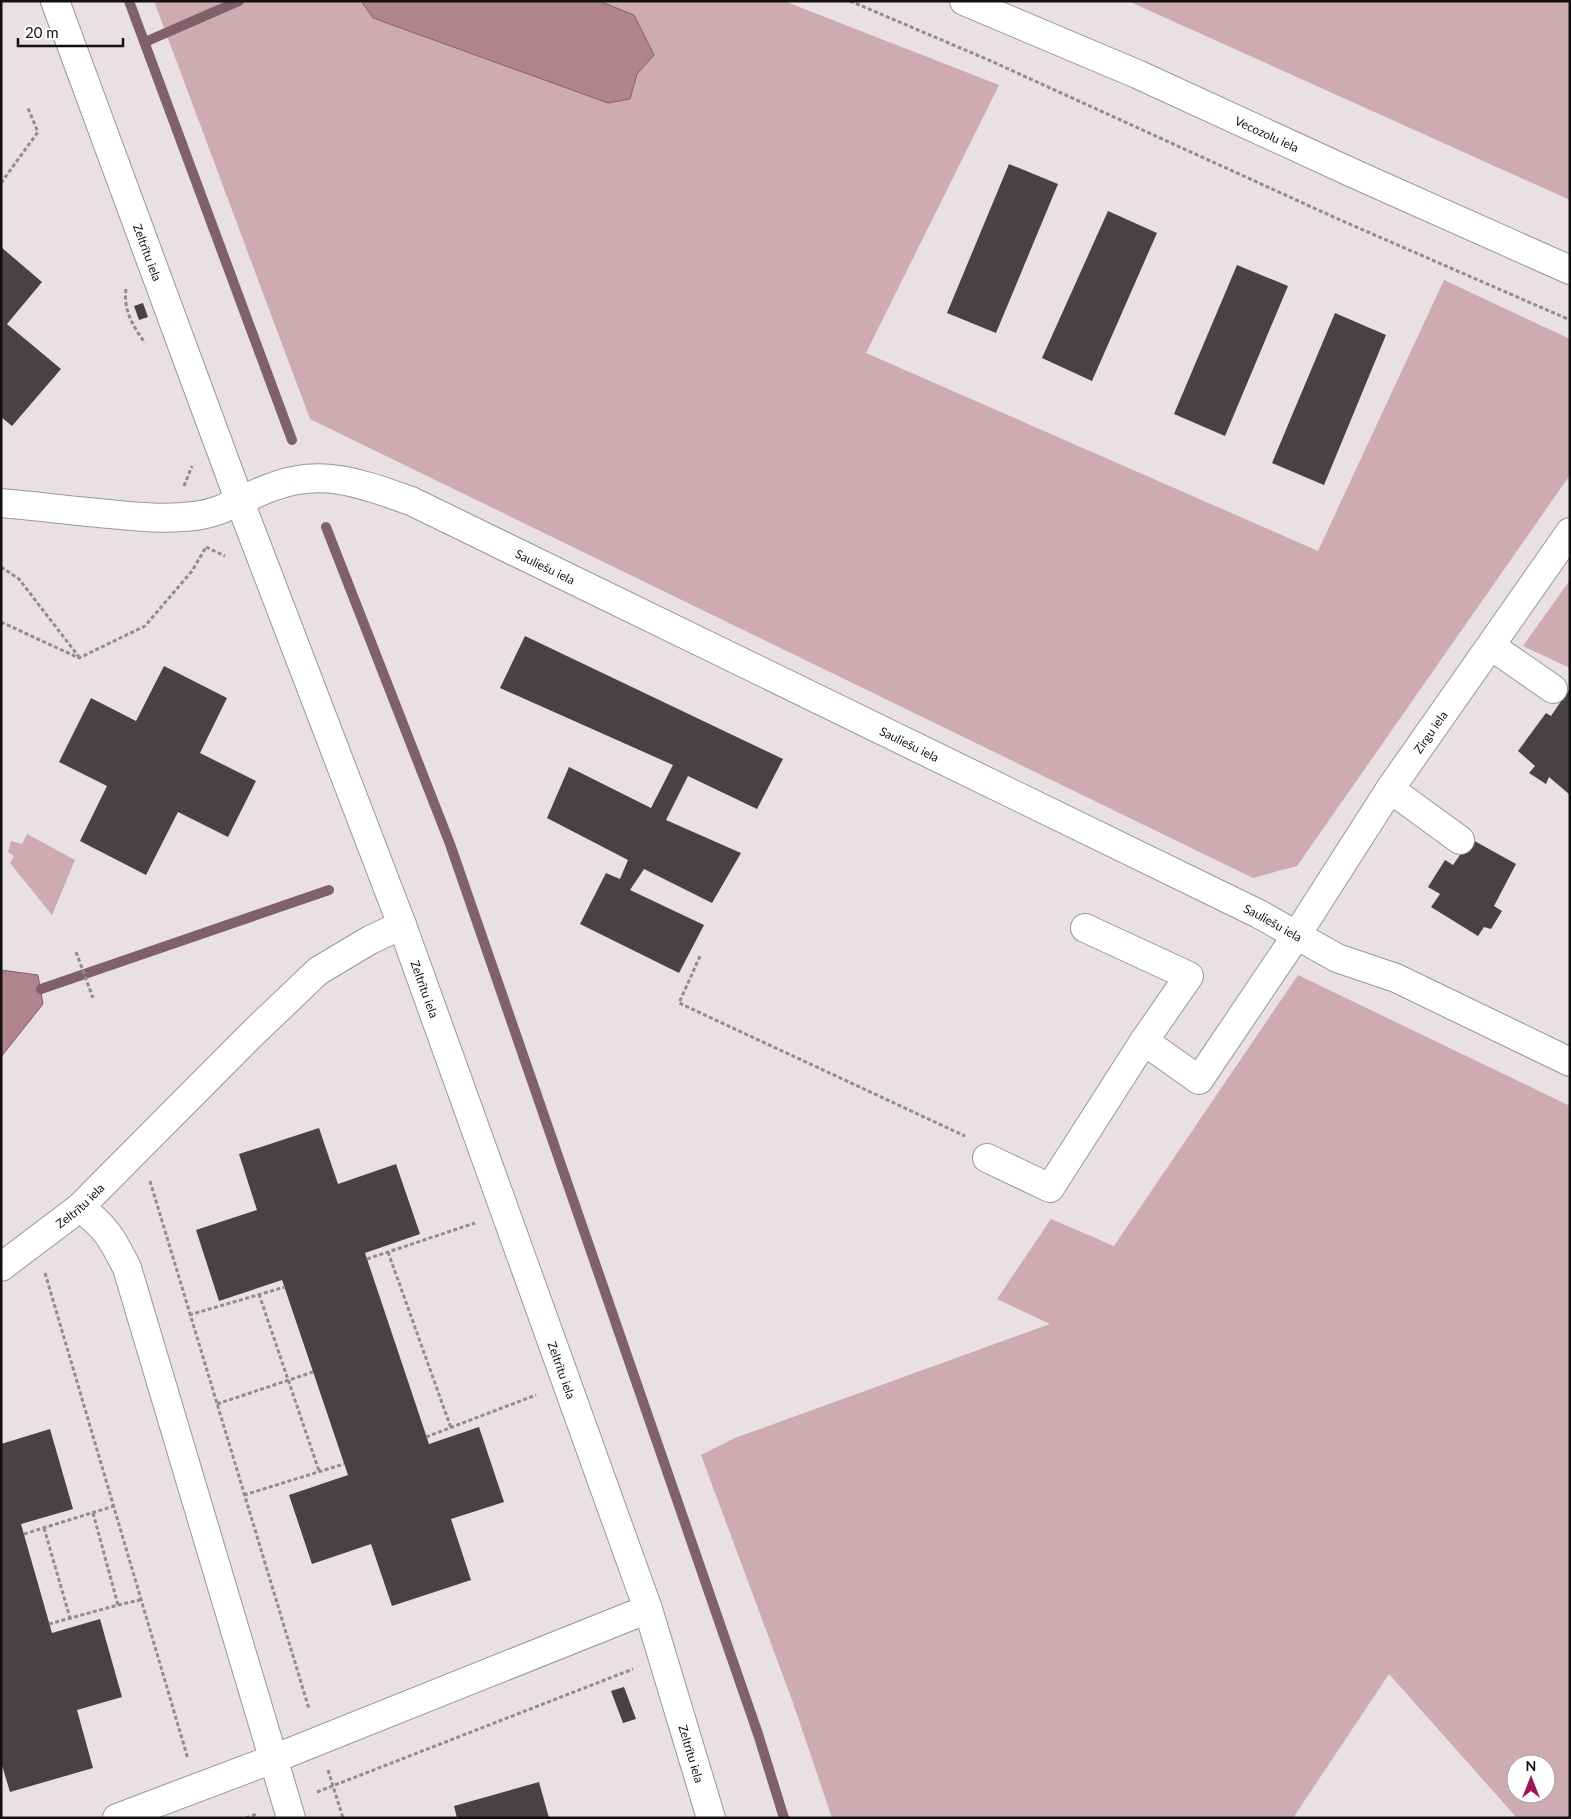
<svg xmlns="http://www.w3.org/2000/svg" width="1571" height="1819" font-family="Lato,sans-serif">
<style>
.green{fill:#ceaab3;fill-rule:evenodd}
.water{fill:#af848f;stroke:#806169}
.lines{fill:none;stroke-linecap:round;stroke-linejoin:round}
.stream{stroke:#806169;stroke-width:10}
.building{fill:#484244}
.minor-casing{stroke:#9c9697;stroke-width:30}
.path{stroke:#928c8e;stroke-width:3;stroke-dasharray:4 2.5;stroke-linecap:butt}
.minor{stroke:#fff;stroke-width:28}
.labels{text-anchor:middle;dominant-baseline:central;stroke-width:5;stroke-linejoin:round;paint-order:stroke}
.street-label{font-size:12px;fill:#131011;stroke:#fff}
</style>
<rect width="100%" height="100%" fill="#e8e0e2"/>
<!-- green -->
<g class="green">
<path d="M154 1H361L373 18 608 103 630 99 637 74 634 15 599 1H784L999 85 866 353 1318 551 1444 280 1570 339V475L1297 866 1253 878 310 419Z"/>
<path d="M1128 1H1570V200Z"/>
<path d="M1570 580V668L1523 646Z"/>
<path d="M27 834 75 860 52 915 10 863 14 856 8 852 11 841 22 844Z"/>
<path d="M1298 975 1570 1106V1818H1517L1389 1674 1293 1818H832L792 1700 701 1455 735 1438 1050 1324 997 1299 1051 1219 1114 1246ZM1516 1764H1546V1794H1516Z"/>
</g>
<!-- water -->
<g class="water">
<path d="M361 1H599L634 15 654 55 637 74 630 99 608 103 373 18Z"/>
<path d="M1 970 38 975 43 1004 1 1057Z"/>
</g>
<g class="lines">
<!-- stream -->
<g class="stream">
<path d="M129 1 292 440"/>
<path d="M145 42 239 1"/>
<path d="M326 527 450 844 758 1734 784 1818"/>
<path d="M41 989 329 890"/>
</g>
</g>
<!-- building -->
<g class="building">
<path d="M1009 164 1058 184 996 333 947 313Z"/>
<path d="M1108 211 1157 233 1092 381 1042 358Z"/>
<path d="M1 247 42 282 7 324 61 369 12 426 1 417Z"/>
<path d="M1237 265 1288 286 1225 436 1174 414Z"/>
<path d="M143 303 148 317 139 320 134 306Z"/>
<path d="M1335 313 1386 335 1324 485 1272 463Z"/>
<path d="M525 636 783 759 757 809 688 776 666 820 741 853 712 903 644 869 630 890 704 925 679 973 580 924 606 873 620 879 628 860 547 818 569 767 651 808 673 765 500 688Z"/>
<path d="M164 666 227 698 200 753 256 781 228 837 178 812 146 875 80 841 107 786 59 762 91 698 136 721Z"/>
<path d="M1568 691 1570 692 1569 794 1549 777 1546 784 1529 773 1535 766 1518 751 1546 713 1551 716Z"/>
<path d="M1471 839 1516 864 1494 906 1502 911 1491 929 1484 927 1478 936 1431 907 1440 894 1428 887 1445 860 1453 865Z"/>
<path d="M319 1128 338 1184 396 1164 420 1234 365 1253 429 1444 479 1427 504 1502 451 1519 471 1580 392 1606 371 1544 312 1564 289 1495 348 1475 282 1280 219 1301 196 1230 257 1210 239 1154Z"/>
<path d="M50 1429 73 1509 21 1524 52 1633 100 1619 122 1697 77 1710 93 1768 10 1792 1 1762V1444Z"/>
<path d="M624 1687 636 1719 623 1723 611 1691Z"/>
<path d="M539 1782 549 1818H457L454 1806Z"/>
</g>
<g class="lines">
<!-- minor casing -->
<g class="minor-casing">
<g id="minor">
<path id="s1" d="M55 1 240 502 402 925 648 1609 711 1818"/>
<path id="s2" d="M964 1 1137 74 1357 175 1570 270"/>
<path id="s3" d="M1 503C34 506 67 510 99 513 131 516 162 520 194 516 224 513 247 495 275 486 324 468 365 485 411 501L1259 914 1337 958 1396 978 1570 1062"/>
<path d="M1491 646 1553 689"/>
<path d="M1390 789 1460 840"/>
<path id="s4" d="M1085 928 1189 976 1144 1041 1199 1080 1296 936 1390 789 1570 532"/>
<path d="M987 1158 1050 1188 1144 1041"/>
<path d="M79 1208C105 1224 114 1242 127 1268L291 1818"/>
<path id="s5" d="M1 1267 79 1208 251 1035 318 971 370 940 402 925"/>
<path d="M117 1818 273 1759 648 1609"/>
</g>
</g>
<!-- path -->
<g class="path">
<path d="M850 1 991 61 1338 219 1570 320"/>
<path d="M1 183 38 132 28 108"/>
<path d="M126 289C123 310 133 326 145 343"/>
<path d="M184 486 192 466"/>
<path d="M206 547 225 556"/>
<path d="M1 567 19 579 79 657"/>
<path d="M1 622 79 658 145 626 192 571 206 547"/>
<path d="M76 952 93 998"/>
<path d="M700 956 679 1003 965 1136"/>
<path d="M150 1181 309 1709"/>
<path d="M388 1252 451 1428"/>
<path d="M367 1259 475 1223"/>
<path d="M45 1273 188 1759"/>
<path d="M259 1294 319 1471"/>
<path d="M189 1315 285 1287"/>
<path d="M217 1404 313 1372"/>
<path d="M426 1437 536 1395"/>
<path d="M244 1495 344 1464"/>
<path d="M93 1513 118 1605"/>
<path d="M44 1528 70 1618"/>
<path d="M24 1534 114 1506"/>
<path d="M49 1624 118 1605 140 1600"/>
<path d="M328 1770 343 1818"/>
<path d="M317 1792 633 1669"/>
<path d="M246 1818 257 1814"/>
</g>
<!-- minor -->
<use href="#minor" class="minor"/>
</g>
<g class="labels">
<!-- street labels -->
<g class="street-label">
<text stroke="none"><textPath href="#s2" startOffset="331">Vecozolu iela</textPath></text>
<text stroke="none"><textPath href="#s1" startOffset="268">Zeltrītu iela</textPath></text>
<text stroke="none"><textPath href="#s3" startOffset="570">Sauliešu iela</textPath></text>
<text stroke="none"><textPath href="#s4" startOffset="679">Zirgu iela</textPath></text>
<text stroke="none"><textPath href="#s3" startOffset="975">Sauliešu iela</textPath></text>
<text stroke="none"><textPath href="#s3" startOffset="1380">Sauliešu iela</textPath></text>
<text stroke="none"><textPath href="#s1" startOffset="1055">Zeltrītu iela</textPath></text>
<text stroke="none"><textPath href="#s5" startOffset="100">Zeltrītu iela</textPath></text>
<text stroke="none"><textPath href="#s1" startOffset="1460">Zeltrītu iela</textPath></text>
<text stroke="none"><textPath href="#s1" startOffset="1865">Zeltrītu iela</textPath></text>
</g>
</g>
<!-- border -->
<rect width="1571" height="1819" fill="none" stroke="#131011" stroke-width="5"/>
<!-- north arrow -->
<g transform="translate(1531 1779)"><circle r="24" fill="#ffffff" stroke="#a19fa0"/>
<path d="M0-4L9 19L0 12L-9 19Z" fill="#a41354"/>
<text y="-8" font-size="14" font-weight="bold" text-anchor="middle" fill="#131011">N</text>
</g>
<!-- scale -->
<path d="M18 38v8h105v-8" fill="none" stroke="#131011" stroke-width="2.5"/>
<text x="25" y="38" font-size="15" fill="#131011" stroke="#ffffff" stroke-width="4" paint-order="stroke">20 m</text>
</svg>
